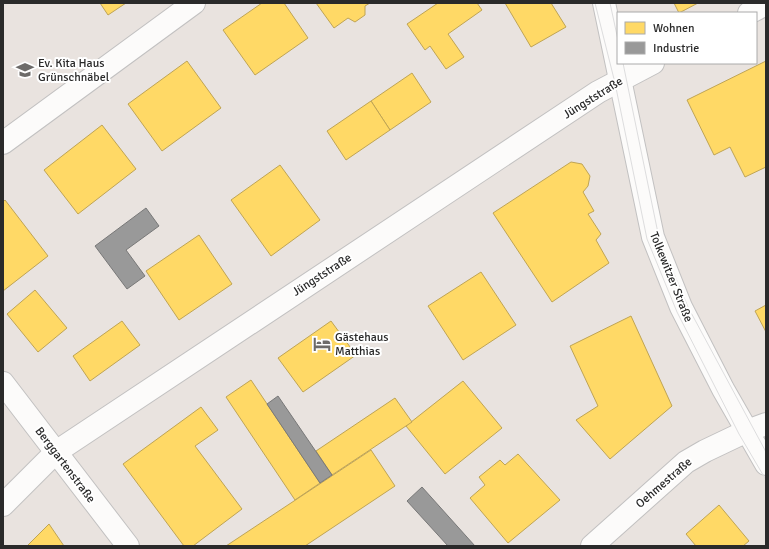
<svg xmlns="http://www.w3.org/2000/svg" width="769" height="549" font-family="Signika,sans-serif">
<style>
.homes{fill:#ffd966;stroke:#bfa454}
.industry{fill:#999;stroke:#787878}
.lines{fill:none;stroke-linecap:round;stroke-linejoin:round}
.street-casing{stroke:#c2c1c1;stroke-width:24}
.secondary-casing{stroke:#c2c1c1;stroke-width:24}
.street{stroke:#fcfbfa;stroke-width:22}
.secondary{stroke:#fcfbfa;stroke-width:22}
.tram{stroke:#ddddde;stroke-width:1}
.labels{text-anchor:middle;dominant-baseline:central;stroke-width:4;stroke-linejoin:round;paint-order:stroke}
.poi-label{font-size:12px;fill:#2a2a2a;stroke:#fff;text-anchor:start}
.street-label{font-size:12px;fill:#2a2a2a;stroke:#fff}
</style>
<rect width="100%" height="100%" fill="#e9e3df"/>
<!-- homes -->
<g class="homes">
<path d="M100 3H126L108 15Z"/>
<path d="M262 3H284L308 38 255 75 223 30Z"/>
<path d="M316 3H370L365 6V15L355 22 348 18 334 28Z"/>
<path d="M438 3H477L482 10 448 34 464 57 446 69 430 46 425 50 407 24Z"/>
<path d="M505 3H551L566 27 531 47Z"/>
<path d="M674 3H698L679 13Z"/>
<path d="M187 61 221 108 162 151 128 104Z"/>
<path d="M766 61V167L745 177 730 147 714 155 687 100Z"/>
<path d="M412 73 431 102 390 130 371 101Z"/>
<path d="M371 101 390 130 346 160 327 131Z"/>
<path d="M102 125 136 169 78 214 44 170Z"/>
<path d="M571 162 582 164 590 176 588 186 583 192 594 211 588 214 601 234 596 240 609 263 552 302 493 213Z"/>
<path d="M280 165 320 220 271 256 231 200Z"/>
<path d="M5 200 48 256 3 291V202Z"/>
<path d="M199 235 232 284 179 320 146 271Z"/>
<path d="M481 272 516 325 463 360 428 306Z"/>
<path d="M35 290 67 328 38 352 7 314Z"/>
<path d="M766 305V332L755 311Z"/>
<path d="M631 316 672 406 610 459 576 420 598 406 570 346Z"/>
<path d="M122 321 140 345 90 381 73 356Z"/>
<path d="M331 321 356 355 303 392 278 358Z"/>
<path d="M251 380 320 483 295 500 226 397Z"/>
<path d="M463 381 502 428 445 474 406 426Z"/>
<path d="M395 398 412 422 332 475 316 451Z"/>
<path d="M201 407 218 430 195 446 242 509 193 546H184L123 464Z"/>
<path d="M371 450 395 486 305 546H226Z"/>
<path d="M518 454 560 500 508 543 470 498 485 485 479 477 500 460 505 465Z"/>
<path d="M719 505 749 541 743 546H696L686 534Z"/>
<path d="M49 524 64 546H27Z"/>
</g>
<!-- industry -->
<g class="industry">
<path d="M146 208 159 226 126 250 145 276 127 289 95 246Z"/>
<path d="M278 396 332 475 320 483 267 404Z"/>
<path d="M422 487 475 546H448L407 501Z"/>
</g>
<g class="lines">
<!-- street casing -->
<g class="street-casing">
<g id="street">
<path d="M749 13 766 4"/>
<path d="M3 143 194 3"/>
<path d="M3 383 128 546"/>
<path d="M747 431 766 424"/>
<path d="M3 505 56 452 598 92 653 63"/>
</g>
</g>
<!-- secondary casing -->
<g class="secondary-casing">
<g id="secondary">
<path d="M604 3 653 237 681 307 723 389 766 464"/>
<path d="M592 546 686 462 705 451 747 431"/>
</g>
</g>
<!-- street -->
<use href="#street" class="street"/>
<!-- secondary -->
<use href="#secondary" class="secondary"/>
<!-- tram -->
<g class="tram">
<path d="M595 3 615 83 647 239 677 312 739 434 766 480"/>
<path d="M610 3 618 40"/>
<path d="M623 63 659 238 688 307 766 452"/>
</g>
</g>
<!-- icons -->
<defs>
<g id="school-bare" transform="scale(1.38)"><path d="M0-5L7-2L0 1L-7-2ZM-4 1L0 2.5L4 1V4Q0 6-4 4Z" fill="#6d6b69" stroke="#fff" stroke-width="2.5" paint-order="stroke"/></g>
<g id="hotel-bare" transform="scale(1.38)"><path d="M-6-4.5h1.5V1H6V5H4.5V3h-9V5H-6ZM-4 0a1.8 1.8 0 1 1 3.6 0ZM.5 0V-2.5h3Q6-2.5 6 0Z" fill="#6d6b69" stroke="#fff" stroke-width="2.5" paint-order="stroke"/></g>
</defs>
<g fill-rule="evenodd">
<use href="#school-bare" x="25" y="70"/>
<use href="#hotel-bare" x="322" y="344"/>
</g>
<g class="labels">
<!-- poi labels -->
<g class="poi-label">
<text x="38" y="63">Ev. Kita Haus<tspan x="38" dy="14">Grünschnäbel</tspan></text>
<text x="335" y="337">Gästehaus<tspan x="335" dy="14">Matthias</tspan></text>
</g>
<!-- street labels -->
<g class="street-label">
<text transform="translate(593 98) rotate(-32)">Jüngststraße</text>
<text transform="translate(322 275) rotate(-33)">Jüngststraße</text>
<text transform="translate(671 277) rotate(68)">Tolkewitzer Straße</text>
<text transform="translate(65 465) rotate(53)">Berggartenstraße</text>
<text transform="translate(664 483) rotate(-41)">Oehmestraße</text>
</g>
</g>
<!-- border -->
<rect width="769" height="549" fill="none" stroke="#2a2a2a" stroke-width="8"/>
<!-- legend -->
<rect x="617" y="12" width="140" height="52" fill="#ffffff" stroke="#aaaaaa"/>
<rect x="625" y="22" width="20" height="12" fill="#ffd966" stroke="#aaaaaa"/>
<text x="653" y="32" font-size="12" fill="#2a2a2a">Wohnen</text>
<rect x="625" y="42" width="20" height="12" fill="#999999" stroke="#aaaaaa"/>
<text x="653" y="52" font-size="12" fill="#2a2a2a">Industrie</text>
</svg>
